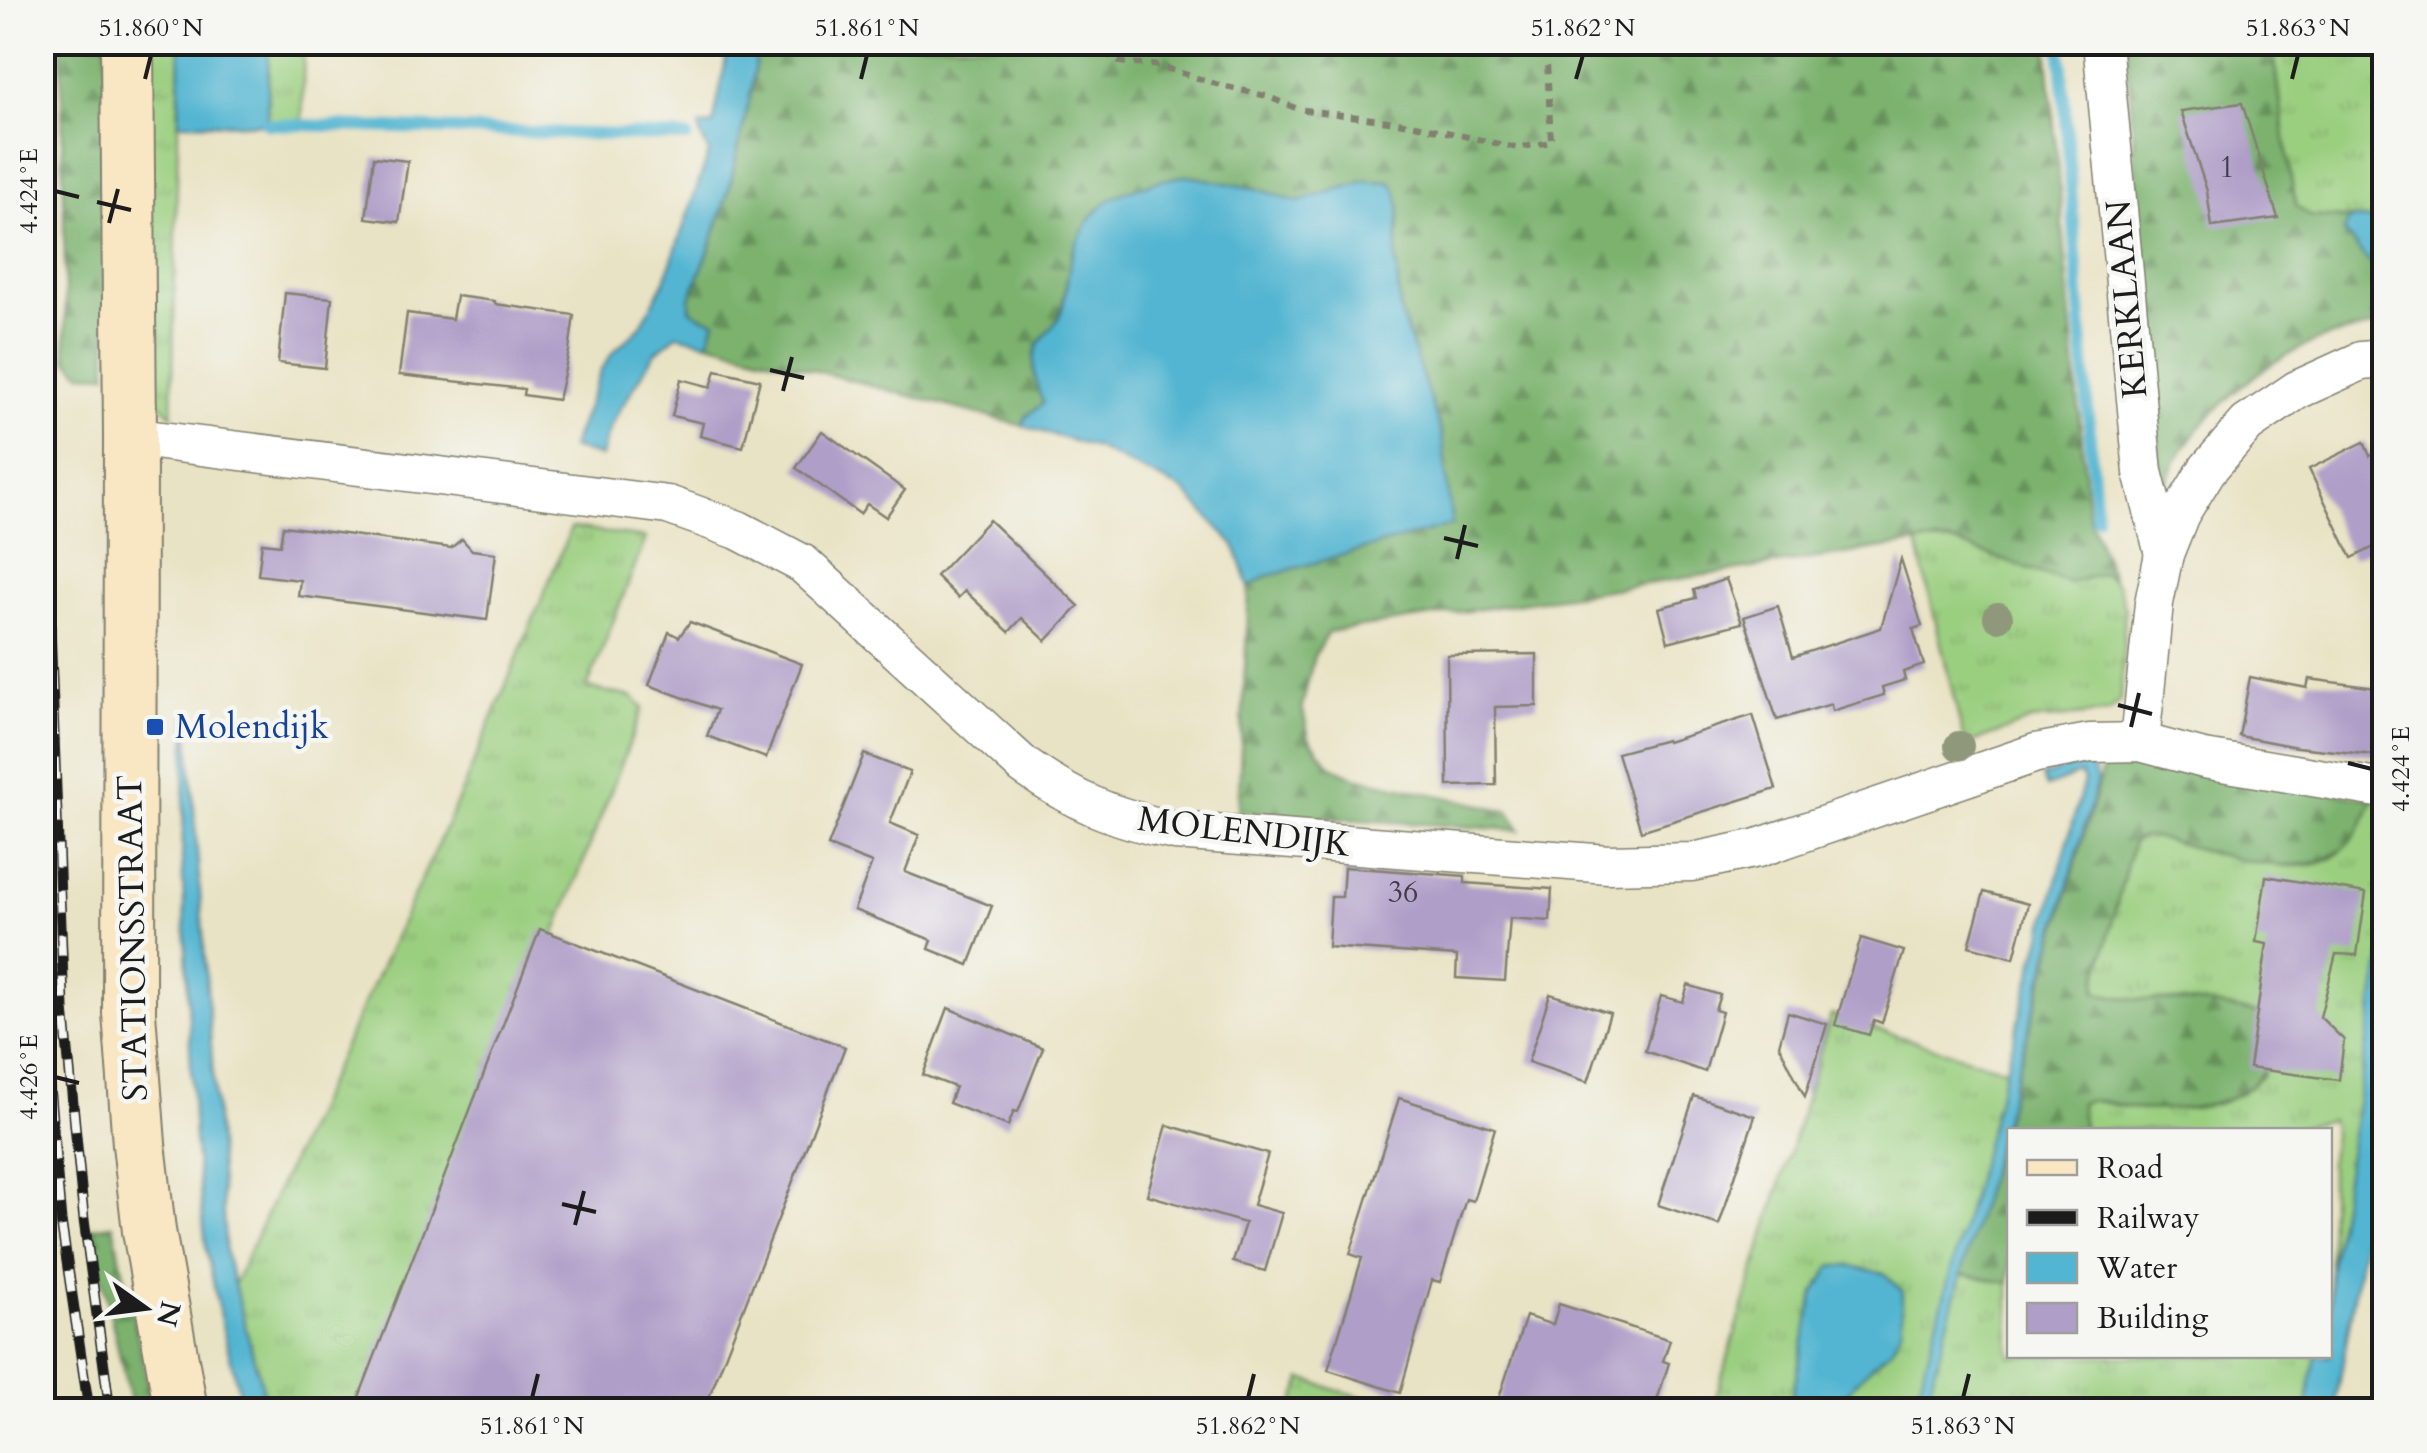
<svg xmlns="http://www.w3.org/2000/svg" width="2427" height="1453" font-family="Cardo,serif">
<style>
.grass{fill:url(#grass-tufts);stroke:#5c764e;stroke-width:2.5}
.forest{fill:url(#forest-firs);stroke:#4c6745;stroke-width:2.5}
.water{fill:#52b5d1;stroke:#376876;stroke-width:2.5}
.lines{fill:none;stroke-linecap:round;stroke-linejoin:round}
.stream{stroke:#52b5d1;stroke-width:12}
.building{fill:#af9ec8}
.street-casing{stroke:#828070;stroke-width:41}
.secondary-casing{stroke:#828070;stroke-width:56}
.path{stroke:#828070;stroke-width:6;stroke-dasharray:8 8;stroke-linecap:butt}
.street{stroke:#fff;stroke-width:38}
.secondary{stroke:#f9e7c3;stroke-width:52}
.rail-casing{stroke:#1c1c1c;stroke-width:11}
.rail{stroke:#f6f6f2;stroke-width:8;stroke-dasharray:22;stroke-linecap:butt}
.tree{fill:#90987b}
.ticks{fill:none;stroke:#1c1c1c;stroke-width:4}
.transit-dot{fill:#1a4fb4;stroke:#f6f6f2;stroke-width:4}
.labels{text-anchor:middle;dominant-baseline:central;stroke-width:9;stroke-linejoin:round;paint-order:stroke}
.number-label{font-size:30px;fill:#413c47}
.street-label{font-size:35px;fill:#1c1c1c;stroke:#f6f6f2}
.transit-label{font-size:35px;fill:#164399;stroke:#f6f6f2;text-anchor:start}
.neatline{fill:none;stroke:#1c1c1c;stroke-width:4}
.ticks-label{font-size:25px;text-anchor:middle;fill:#1c1c1c}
</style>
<defs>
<pattern id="grass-tufts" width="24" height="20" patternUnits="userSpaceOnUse" patternTransform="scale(2.5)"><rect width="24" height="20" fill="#9bcf80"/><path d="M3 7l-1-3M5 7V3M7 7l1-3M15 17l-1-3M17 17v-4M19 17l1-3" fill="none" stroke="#85b16e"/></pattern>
<pattern id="forest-firs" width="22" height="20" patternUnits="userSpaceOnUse" patternTransform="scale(2.5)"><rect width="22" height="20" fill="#7cb26e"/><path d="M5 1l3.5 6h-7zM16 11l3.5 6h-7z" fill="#65905a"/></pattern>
</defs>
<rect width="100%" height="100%" fill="#f6f6f2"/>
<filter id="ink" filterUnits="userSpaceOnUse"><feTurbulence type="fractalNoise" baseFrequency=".01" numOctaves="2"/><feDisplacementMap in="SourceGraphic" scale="20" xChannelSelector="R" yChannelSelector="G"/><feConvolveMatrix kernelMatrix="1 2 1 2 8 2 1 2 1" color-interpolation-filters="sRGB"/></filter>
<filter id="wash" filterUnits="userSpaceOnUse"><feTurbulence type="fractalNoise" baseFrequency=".0048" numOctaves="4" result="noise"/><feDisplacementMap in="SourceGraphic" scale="40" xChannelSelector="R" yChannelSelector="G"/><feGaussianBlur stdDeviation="2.25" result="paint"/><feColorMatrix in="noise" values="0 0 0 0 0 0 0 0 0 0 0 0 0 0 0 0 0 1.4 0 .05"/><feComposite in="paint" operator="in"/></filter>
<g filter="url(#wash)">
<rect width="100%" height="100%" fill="#e9e3c5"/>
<!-- grass -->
<g class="grass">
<path d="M149 43H180L172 415 145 389Z"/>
<path d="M269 43H304L302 124H267Z"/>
<path d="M2249 43H2384V220L2310 216 2297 207C2284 156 2283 101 2273 49L2266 43Z"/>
<path d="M571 528 646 538 587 688 633 697 643 708 371 1410H268L234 1284 460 796Z"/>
<path d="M1952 542 2069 583 2105 573 2118 585 2125 610 2121 701 2109 712 2031 721 1965 745 1917 543Z"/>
<path d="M2373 799 2384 801V1097L2329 1410H1839C1848 1385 1870 1366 1891 1350L1852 1266H1831L1814 1295 1793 1391 1792 1410H1712L1831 1015 2017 1073 1961 1274 2009 1283 2010 1356H2330V1159L2333 1134 2330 1120 2292 1129V1130H2083L2080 1103 2089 1100 2141 1110 2217 1105 2242 1093 2262 1076 2261 1015C2243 1011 2225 1006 2207 1004 2173 999 2127 1004 2096 991L2097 981 2133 841 2144 837 2162 839C2203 849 2305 885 2339 853 2350 842 2364 813 2373 799Z"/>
<path d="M1302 1379 1405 1410H1292Z"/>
</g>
<!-- forest -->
<g class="forest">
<path d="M61 43H106L107 374 81 373 66 358Z"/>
<path d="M758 43H2047L2088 514 2113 580 2105 573 2069 583 1952 542 1917 543 1328 632 1314 656 1302 706 1309 738 1330 765 1355 777 1509 811 1520 830 1263 814 1238 810 1249 587 1267 576 1442 435 1400 311 1396 257 1400 207 1391 182 1365 181 1298 202 1258 189 1188 176 1092 216 1072 253 1061 312 1054 327 1037 346 1043 403 1025 418 1023 426 708 342 715 321 698 315 690 309V298L710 248 729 189 752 88Z"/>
<path d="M2126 43H2266L2273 48C2282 101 2284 156 2297 207L2310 216 2349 219 2344 232 2366 259 2384 272V324C2362 329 2338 333 2317 341 2266 360 2210 408 2181 453 2173 465 2167 481 2161 495Z"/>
<path d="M2133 762 2373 799C2367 813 2361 830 2351 841 2308 890 2215 852 2162 839L2144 837 2133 841 2097 981 2096 991C2125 1003 2174 999 2207 1004 2225 1006 2243 1011 2261 1015L2273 1059C2247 1098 2219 1108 2173 1109 2160 1109 2147 1111 2134 1108 2117 1105 2096 1097 2080 1103L2083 1130H2010L2009 1283 1961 1274 2104 763Z"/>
<path d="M113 1225 154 1410H132L91 1228Z"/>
</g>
<!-- water -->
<g class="water">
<path d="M180 43H269L267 124 179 123Z"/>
<path d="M729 43H758L752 88 729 189 710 248 690 298V309L698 315 715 321 708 342 677 335 656 352 614 419 606 438 601 457 571 448 601 370 613 352 640 327 665 280 709 153 701 136 699 126 713 125Z"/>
<path d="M1188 176 1258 189 1298 202 1365 181 1391 182 1397 192 1400 207 1396 257 1400 311 1442 435 1452 525 1267 576 1249 587 1235 546 1184 491 1096 448 1023 426 1025 418 1043 403C1036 388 1029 359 1039 344 1046 332 1056 326 1061 312 1068 293 1066 271 1073 252 1080 234 1092 212 1108 201 1128 188 1164 178 1188 176Z"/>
<path d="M2349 219 2384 220V272L2366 259 2344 232Z"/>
<path d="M187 709 226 1255 268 1410H244L222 1326 206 1247 194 1140 182 858Z"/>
<path d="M2080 765 2091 766 2097 781 1924 1410H1913L2084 781 2080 774 2047 787 2042 776Z"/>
<path d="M2384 938V1115L2335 1410H2306L2316 1356H2330V1271Z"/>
<path d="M1831 1266H1852L1885 1274 1902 1291V1327L1891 1350 1873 1364 1845 1395 1839 1410H1792L1793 1391 1814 1295Z"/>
</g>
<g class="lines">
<!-- stream -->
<g class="stream">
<path d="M2060 42 2096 517"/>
<path d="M267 124 687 137"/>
</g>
</g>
<g id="blocks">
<!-- building -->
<g class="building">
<path d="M2242 103 2278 218 2212 227 2207 191 2181 111Z"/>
<path d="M374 157 408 161 399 222 366 218Z"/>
<path d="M285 293 332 298 325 368 278 363Z"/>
<path d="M456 296 495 301V304L574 315 569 351 558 400 523 395 524 389 399 375 407 313 452 319Z"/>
<path d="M716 370 760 380 743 447 700 436 703 423 672 416 681 379 711 387Z"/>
<path d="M822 431 905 490 886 517 867 504 860 514 796 468Z"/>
<path d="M2364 442 2370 456 2384 449V542L2352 558 2309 469Z"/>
<path d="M989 520 1079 606 1046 641 1022 618 1009 632 965 591 958 598 936 576Z"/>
<path d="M283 526 451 548 462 539 472 550 496 553 487 620 298 596 300 580 258 575 262 543 280 545Z"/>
<path d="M1901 559 1922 626 1913 629 1924 665 1903 672 1905 680 1882 687 1884 695 1832 711 1831 704 1777 720 1744 617 1778 606 1793 657 1881 628Z"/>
<path d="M1726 579 1742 623 1668 642 1659 608 1696 598 1694 590Z"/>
<path d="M690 622 802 664 766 758 707 736 717 710 649 685 669 632 679 637Z"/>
<path d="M1537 654V706L1495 707 1496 785 1448 786 1447 655Z"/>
<path d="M2250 677 2307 688 2309 679 2384 689V756L2297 747 2239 736Z"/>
<path d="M1753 715 1776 789 1641 831 1617 753 1666 740 1667 742Z"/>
<path d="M864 754 910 772 890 823 919 835 905 872 992 906 969 965 929 949 932 940 854 910 872 863 828 846Z"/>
<path d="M1344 867 1465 876V883L1552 889 1550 921 1510 918 1505 981 1456 978 1457 956 1328 947 1331 897H1342Z"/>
<path d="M2266 876 2366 893 2357 955 2336 954 2320 1017 2344 1040 2339 1080 2249 1068 2267 944 2256 942Z"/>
<path d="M1984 892 2028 904 2014 958 1969 946Z"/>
<path d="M540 929 845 1047 704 1410H354Z"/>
<path d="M1861 938 1904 951 1882 1023 1874 1020 1869 1035 1835 1025Z"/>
<path d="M1688 985 1720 995 1715 1010 1722 1012 1705 1072 1645 1051 1661 996 1683 1002Z"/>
<path d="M1550 994 1610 1013 1588 1082 1528 1062Z"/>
<path d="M948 1008 1043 1048 1018 1112 1014 1111 1008 1126 949 1103 955 1087 923 1075Z"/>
<path d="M1788 1012 1827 1024 1805 1097 1779 1045Z"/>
<path d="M1694 1096 1755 1116 1719 1225 1658 1205Z"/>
<path d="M1399 1098 1495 1128 1473 1201 1466 1199 1440 1282 1432 1280 1400 1393 1328 1370 1362 1258 1350 1254Z"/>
<path d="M1167 1125 1268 1154 1253 1205 1282 1213 1265 1271 1233 1262 1245 1223 1147 1195Z"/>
<path d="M1559 1304 1670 1340 1663 1361 1669 1363 1654 1410H1495L1526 1316 1553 1325Z"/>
</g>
</g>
</g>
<g filter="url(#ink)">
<use href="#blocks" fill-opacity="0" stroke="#828070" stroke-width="2.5"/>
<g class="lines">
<!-- street casing -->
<g class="street-casing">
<g id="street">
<path d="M2102 42 2143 472 2164 554"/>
<path d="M130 437 668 505 738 530 803 564 1024 766C1076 803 1113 817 1175 831L1608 864 1692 862 1758 848 2036 753 2090 743 2140 742 2204 759 2384 789"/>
<path d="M2140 742 2154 603 2164 554 2180 514 2207 470 2247 424 2297 390 2361 361 2384 359"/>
</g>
</g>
<!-- secondary casing -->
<g class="secondary-casing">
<path id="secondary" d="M127 42 130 437 129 1013 139 1144 149 1231 181 1410"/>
</g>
<!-- path -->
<path class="path" d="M1095 42V46L1119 62 1160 66 1219 85 1266 96 1298 109 1411 124 1517 148 1551 142 1546 42"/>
<!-- street -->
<use href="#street" class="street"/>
<!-- secondary -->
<use href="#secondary" class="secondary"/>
<!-- rail casing -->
<g class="rail-casing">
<g id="rail">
<path d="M42 406 64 1009 84 1220 110 1410"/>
<path d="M42 1008 61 1221 89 1410"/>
</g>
</g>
<!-- rail -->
<use href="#rail" class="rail"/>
</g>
<!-- trees -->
<g class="tree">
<circle cx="1998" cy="617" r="15"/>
<circle cx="1959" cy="746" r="15"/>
</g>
</g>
<!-- ticks -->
<path class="ticks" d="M145 79 151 55M861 79 867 55M1576 79 1583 55M2292 79 2298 55M55 191 79 197M97 202 131 210M109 223 118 189M770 370 804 378M783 391 792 357M1444 538 1478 546M1457 559 1465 525M2118 705 2152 714M2131 727 2139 693M2348 763 2372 769M55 1077 79 1083M562 1204 596 1212M575 1225 584 1191M532 1398 538 1374M1248 1398 1254 1374M1963 1398 1969 1374"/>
<!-- markers -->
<rect class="transit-dot" x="145" y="717" width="20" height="20" rx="5"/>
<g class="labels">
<!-- number labels -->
<g class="number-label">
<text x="2227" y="167">1</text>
<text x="1403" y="892">36</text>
</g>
<!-- street labels -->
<g class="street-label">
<text transform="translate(2127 299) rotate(-95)">KERKLAAN</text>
<text transform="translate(1244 832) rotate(7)">MOLENDIJK</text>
<text transform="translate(133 938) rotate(-91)">STATIONSSTRAAT</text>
</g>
<!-- transit labels -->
<g class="transit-label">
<text x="175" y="727">Molendijk</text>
</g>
</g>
<!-- margin -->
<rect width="2427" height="1453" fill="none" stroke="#f6f6f2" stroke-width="110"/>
<!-- legend -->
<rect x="2007" y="1128" width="325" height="230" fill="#f6f6f2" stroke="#9f9f9c" stroke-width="2.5"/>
<rect x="2027" y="1160" width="50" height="15" fill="#f9e7c3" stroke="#9f9f9c" stroke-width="2.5"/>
<text x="2097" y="1178" font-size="30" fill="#1c1c1c">Road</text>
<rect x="2027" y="1210" width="50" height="15" fill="#1c1c1c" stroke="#9f9f9c" stroke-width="2.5"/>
<text x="2097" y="1228" font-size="30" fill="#1c1c1c">Railway</text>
<rect x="2027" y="1253" width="50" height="30" fill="#52b5d1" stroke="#9f9f9c" stroke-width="2.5"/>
<text x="2097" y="1278" font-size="30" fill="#1c1c1c">Water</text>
<rect x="2027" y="1303" width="50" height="30" fill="#af9ec8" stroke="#9f9f9c" stroke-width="2.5"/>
<text x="2097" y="1328" font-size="30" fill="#1c1c1c">Building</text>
<!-- north arrow -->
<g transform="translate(145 1308) rotate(104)" stroke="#f6f6f2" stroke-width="8" paint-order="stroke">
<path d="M0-8L18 38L0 25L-18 38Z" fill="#1c1c1c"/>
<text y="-15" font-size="28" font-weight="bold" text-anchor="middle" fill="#1c1c1c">N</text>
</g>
<rect x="55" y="55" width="2317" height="1343" class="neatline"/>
<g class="ticks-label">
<text x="151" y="36">51.860°N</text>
<text x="867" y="36">51.861°N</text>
<text x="1583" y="36">51.862°N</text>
<text x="2298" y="36">51.863°N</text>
<text transform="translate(28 191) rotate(-90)" y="9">4.424°E</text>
<text transform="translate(2400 769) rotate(-90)" y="9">4.424°E</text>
<text transform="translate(28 1077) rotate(-90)" y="9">4.426°E</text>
<text x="532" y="1434">51.861°N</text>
<text x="1248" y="1434">51.862°N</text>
<text x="1963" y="1434">51.863°N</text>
</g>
</svg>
